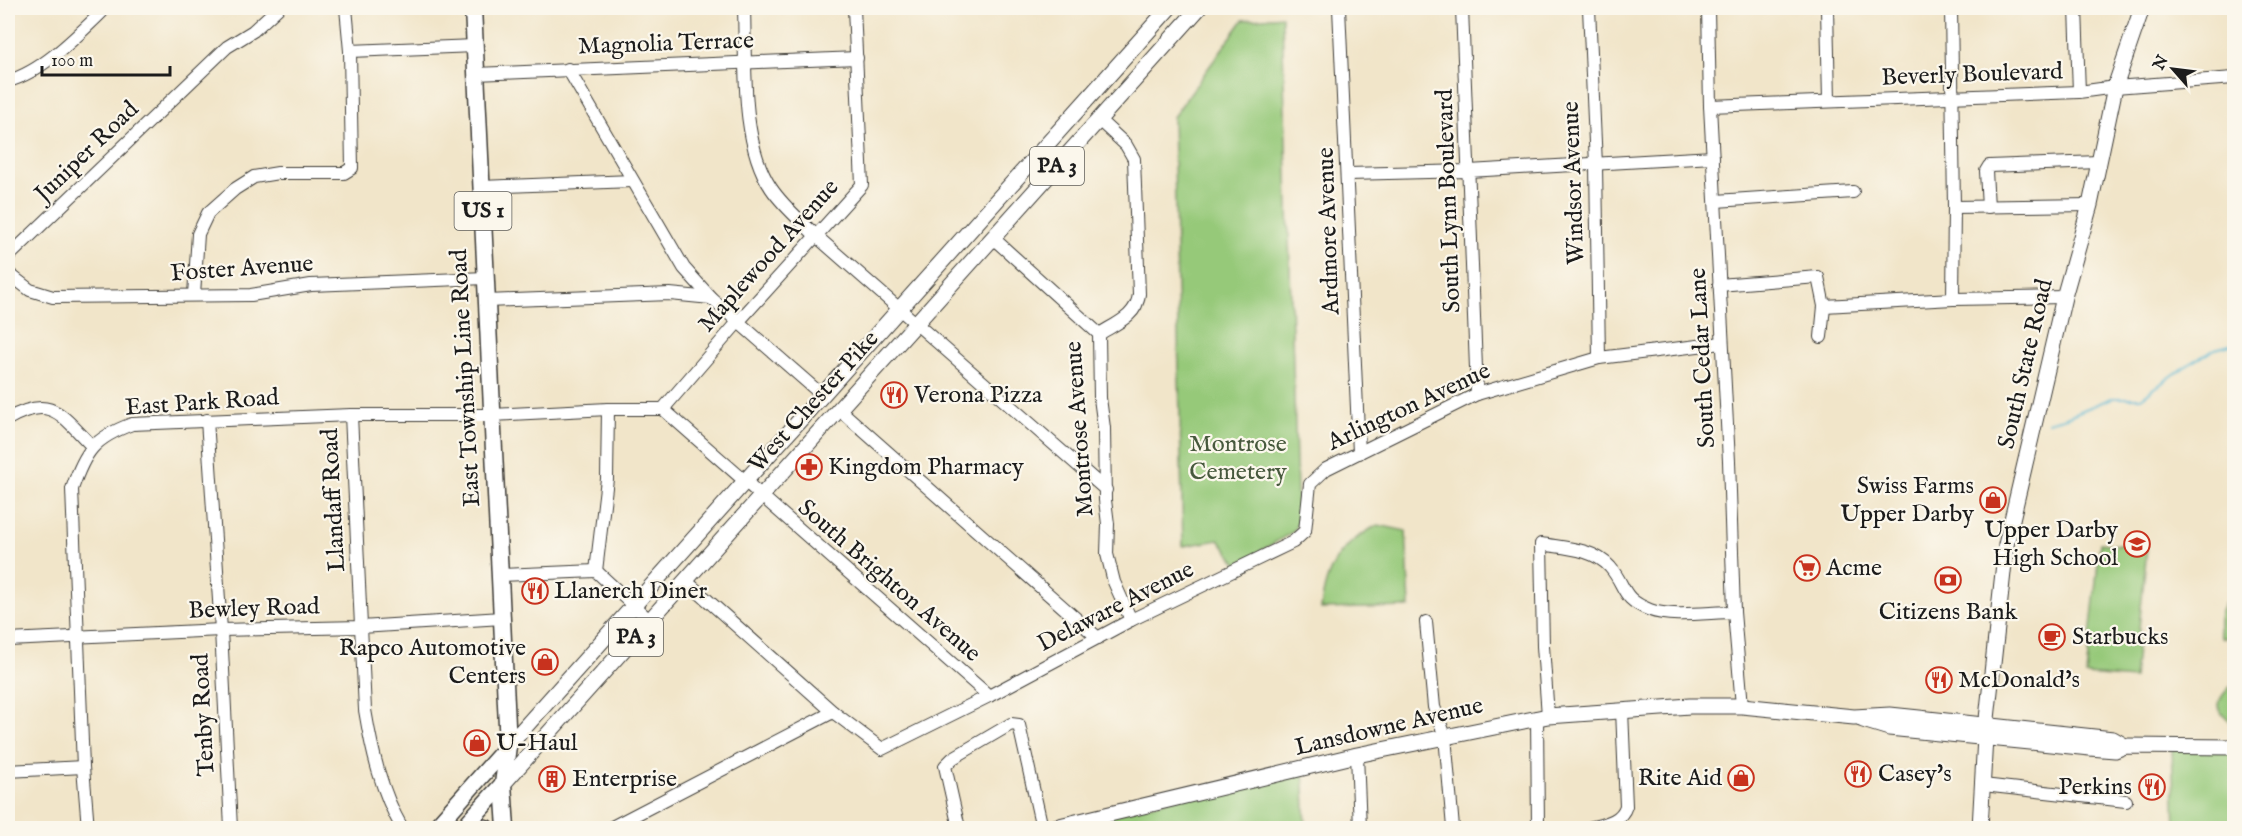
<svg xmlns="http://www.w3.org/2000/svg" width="2242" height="836" font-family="'IM FELL English',serif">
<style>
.green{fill:#96c979;stroke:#59724a;stroke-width:1.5}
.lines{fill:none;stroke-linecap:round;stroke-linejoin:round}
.stream{stroke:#52b5d1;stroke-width:2}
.minor-casing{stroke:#3c3a36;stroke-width:14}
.major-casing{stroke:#3c3a36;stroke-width:17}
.highway-casing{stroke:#3c3a36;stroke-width:19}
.minor{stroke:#fff;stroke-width:12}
.major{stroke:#fff;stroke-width:15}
.highway{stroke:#fff;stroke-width:16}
.labels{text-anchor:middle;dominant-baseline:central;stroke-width:4.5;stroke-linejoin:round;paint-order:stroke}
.shield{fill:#fbf7ec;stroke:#5f5e5a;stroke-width:1.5}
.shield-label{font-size:22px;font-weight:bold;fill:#1c1c1c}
.street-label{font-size:24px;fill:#1c1c1c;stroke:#fbf7ec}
.poi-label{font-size:24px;fill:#1c1c1c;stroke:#fbf7ec;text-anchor:start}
.park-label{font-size:24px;fill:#47593d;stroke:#fbf7ec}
</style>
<rect width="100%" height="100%" fill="#fbf7ec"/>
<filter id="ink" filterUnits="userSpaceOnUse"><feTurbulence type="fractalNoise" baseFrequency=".0167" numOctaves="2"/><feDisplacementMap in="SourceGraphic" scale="12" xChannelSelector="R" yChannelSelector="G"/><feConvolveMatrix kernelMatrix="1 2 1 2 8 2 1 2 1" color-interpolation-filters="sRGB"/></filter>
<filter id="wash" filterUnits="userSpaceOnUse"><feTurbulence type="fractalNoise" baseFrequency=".008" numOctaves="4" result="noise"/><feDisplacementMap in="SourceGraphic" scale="24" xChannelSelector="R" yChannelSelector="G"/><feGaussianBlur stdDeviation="1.35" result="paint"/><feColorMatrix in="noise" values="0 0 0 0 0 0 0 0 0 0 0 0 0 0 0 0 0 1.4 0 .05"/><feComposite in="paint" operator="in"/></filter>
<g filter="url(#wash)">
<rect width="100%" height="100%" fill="#f1e5c9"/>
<!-- green -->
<g class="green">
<path d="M1282 16 1298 522 1293 532 1238 564 1219 540 1183 546 1173 117 1243 20Z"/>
<path d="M1378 525 1406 531 1410 607 1321 609C1325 567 1341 544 1378 525Z"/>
<path d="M2100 543 2147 548 2134 679 2086 675Z"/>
<path d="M2234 593V639L2221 637C2215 619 2221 605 2234 593Z"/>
<path d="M2234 683V721H2229C2211 706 2220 696 2234 683Z"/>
<path d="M2234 746V828H2175L2172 748Z"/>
<path d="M1303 768 1306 828H1052Z"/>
</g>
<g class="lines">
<!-- stream -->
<path class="stream" d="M2048 422 2066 417 2112 398H2141L2183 368 2215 349 2234 344"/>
</g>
</g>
<g filter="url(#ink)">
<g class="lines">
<!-- minor casing -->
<g class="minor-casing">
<g id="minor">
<path d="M744 8C746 62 740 142 771 188 783 206 800 220 815 235L1106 490"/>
<path d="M1339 8 1359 453"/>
<path d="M1462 8 1477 394"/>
<path d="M1589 8 1596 165 1599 358"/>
<path d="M1708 8 1710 106 1729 461 1734 612 1742 706"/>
<path d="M1827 8 1829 101"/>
<path d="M1951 8 1954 207 1953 299"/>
<path d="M2076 8 2079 92"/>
<path d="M350 51 475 46"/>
<path d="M568 69 684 268 711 298 822 395"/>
<path d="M476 74 857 58"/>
<path d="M8 81C43 72 80 33 106 8"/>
<path d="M1710 106 2079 92 2115 87 2234 78"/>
<path d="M1099 120 1126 145 1134 159 1139 294C1137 316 1117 323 1099 334"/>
<path d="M1348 174 1469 171 1713 157"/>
<path d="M482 187 632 181"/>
<path d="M1716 201 1853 192"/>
<path d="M1954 207 2090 205"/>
<path d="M1988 207 1986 171 1989 166 2099 162"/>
<path d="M993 238 1099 334 1100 398 1104 428 1105 500 1108 524 1107 554 1114 582 1131 620"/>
<path d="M8 257 227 47 253 31 278 8"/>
<path d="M8 273 30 290 53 297 251 295 311 285 486 278"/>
<path d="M1719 285 1818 277 1824 306 1821 337"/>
<path d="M194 295 198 234 208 213 235 189 254 177 278 173H344L352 168 350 51 346 8"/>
<path d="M487 301 670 294 711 298"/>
<path d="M1824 306 1953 299 2064 297"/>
<path d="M663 409 738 322 862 185 854 8"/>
<path d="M840 410 1098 638"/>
<path d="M351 415 365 710C372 752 381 791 402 828"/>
<path d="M8 419C52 394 61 415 92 446"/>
<path d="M207 420 221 630 231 828"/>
<path d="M596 571 607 479 608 409"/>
<path d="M596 571 650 621"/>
<path d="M500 575 596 571"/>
<path d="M686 581 833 712 882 749 989 696 1131 620 1293 542 1305 531 1310 484 1326 469 1477 394 1599 358 1722 343"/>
<path d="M1426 622 1434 707 1445 736 1453 828"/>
<path d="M8 640 221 630 361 627 502 618"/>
<path d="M1548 716 1543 646 1541 544C1564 548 1593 548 1610 567 1627 587 1620 598 1650 610 1671 618 1710 612 1734 612"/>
<path d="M1537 717 1538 828"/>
<path d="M1357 755 1360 828"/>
<path d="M8 771 83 767"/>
<path d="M1983 785 2126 801"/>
<path d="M88 828 83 767 72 489C85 451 94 438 132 424L351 415H492L608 409H663L989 696"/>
<path d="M610 828 833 712"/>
<path d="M959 828 945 766 953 758 1011 724 1019 725 1042 828"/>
<path d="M1589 828C1604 824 1621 822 1626 806L1622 710"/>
</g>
</g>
<!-- major casing -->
<g class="major-casing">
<g id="major">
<path d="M1863 720 1889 728 2090 748 2115 750 2125 746 2234 747"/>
<path d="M508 746 1169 8"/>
<path d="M503 784 1199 8"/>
<path d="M1051 828 1357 755 1548 716 1690 706H1742L1854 717 1890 715 1919 718 2113 739 2125 746"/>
<path d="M1980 828 1985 737 2006 545 2064 297 2090 205 2115 87 2142 8"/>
</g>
</g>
<!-- highway casing -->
<g class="highway-casing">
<g id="highway">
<path d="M473 8 508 746 503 784 506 828"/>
<path d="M435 828 508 746"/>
<path d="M463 828 503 784"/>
<path d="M467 828 476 827 486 828"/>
</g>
</g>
<!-- minor -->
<use href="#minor" class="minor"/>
<!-- major -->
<use href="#major" class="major"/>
<!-- highway -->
<use href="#highway" class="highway"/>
</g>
</g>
<!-- icons -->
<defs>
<g id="restaurant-ring" transform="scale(1.35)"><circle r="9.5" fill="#fbf7ec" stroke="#c8321e" stroke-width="1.5"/><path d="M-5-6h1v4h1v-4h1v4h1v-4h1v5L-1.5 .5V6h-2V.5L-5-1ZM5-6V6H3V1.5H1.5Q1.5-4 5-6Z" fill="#c8321e"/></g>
<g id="pharmacy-ring" transform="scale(1.35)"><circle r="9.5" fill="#fbf7ec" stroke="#c8321e" stroke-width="1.5"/><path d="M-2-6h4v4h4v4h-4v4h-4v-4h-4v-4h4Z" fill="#c8321e"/></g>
<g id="shop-ring" transform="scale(1.35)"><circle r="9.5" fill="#fbf7ec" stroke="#c8321e" stroke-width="1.5"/><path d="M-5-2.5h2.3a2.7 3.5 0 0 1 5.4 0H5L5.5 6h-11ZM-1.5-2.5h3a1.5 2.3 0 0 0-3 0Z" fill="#c8321e"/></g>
<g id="school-ring" transform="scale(1.35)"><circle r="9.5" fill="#fbf7ec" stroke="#c8321e" stroke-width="1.5"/><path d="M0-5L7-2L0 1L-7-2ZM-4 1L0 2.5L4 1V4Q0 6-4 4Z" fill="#c8321e"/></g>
<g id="supermarket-ring" transform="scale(1.35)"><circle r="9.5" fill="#fbf7ec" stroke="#c8321e" stroke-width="1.5"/><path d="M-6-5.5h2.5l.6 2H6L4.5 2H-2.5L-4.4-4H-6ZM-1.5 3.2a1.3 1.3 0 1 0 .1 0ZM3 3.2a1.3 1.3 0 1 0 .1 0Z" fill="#c8321e"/></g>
<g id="bank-ring" transform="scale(1.35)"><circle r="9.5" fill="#fbf7ec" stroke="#c8321e" stroke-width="1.5"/><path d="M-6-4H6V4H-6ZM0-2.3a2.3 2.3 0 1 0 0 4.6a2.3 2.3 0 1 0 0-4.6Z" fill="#c8321e"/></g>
<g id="cafe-ring" transform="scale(1.35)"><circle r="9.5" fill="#fbf7ec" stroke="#c8321e" stroke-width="1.5"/><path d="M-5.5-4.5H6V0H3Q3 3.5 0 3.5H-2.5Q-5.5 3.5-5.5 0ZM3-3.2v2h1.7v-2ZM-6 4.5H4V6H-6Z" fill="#c8321e"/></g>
<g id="building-ring" transform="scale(1.35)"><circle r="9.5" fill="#fbf7ec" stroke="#c8321e" stroke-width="1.5"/><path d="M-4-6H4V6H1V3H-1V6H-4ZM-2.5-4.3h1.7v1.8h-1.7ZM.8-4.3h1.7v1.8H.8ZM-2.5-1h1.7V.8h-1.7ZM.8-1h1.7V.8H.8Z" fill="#c8321e"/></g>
</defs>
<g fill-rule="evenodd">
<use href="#restaurant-ring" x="894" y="395"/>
<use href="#pharmacy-ring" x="809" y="467"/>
<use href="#shop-ring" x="1993" y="500"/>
<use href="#school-ring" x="2137" y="544"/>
<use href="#supermarket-ring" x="1807" y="568"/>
<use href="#bank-ring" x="1948" y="580"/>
<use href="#restaurant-ring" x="535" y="591"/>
<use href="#cafe-ring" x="2052" y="637"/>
<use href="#shop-ring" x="545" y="662"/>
<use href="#restaurant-ring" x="1939" y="680"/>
<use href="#shop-ring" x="477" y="743"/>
<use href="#restaurant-ring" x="1858" y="774"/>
<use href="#shop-ring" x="1741" y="778"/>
<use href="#building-ring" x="552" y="779"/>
<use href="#restaurant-ring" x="2152" y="787"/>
</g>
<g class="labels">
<!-- shield labels -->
<g class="shield">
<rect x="1030" y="147" width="54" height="38" rx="4.5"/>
<rect x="454.5" y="192" width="57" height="38" rx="4.5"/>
<rect x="609" y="618" width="54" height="38" rx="4.5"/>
</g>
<g class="shield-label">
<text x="1057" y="166">PA 3</text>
<text x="483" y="211">US 1</text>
<text x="636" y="637">PA 3</text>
</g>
<!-- street labels -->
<g class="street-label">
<text transform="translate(666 44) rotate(-2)">Magnolia Terrace</text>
<text transform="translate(1972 75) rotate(-2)">Beverly Boulevard</text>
<text transform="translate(87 152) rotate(-44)">Juniper Road</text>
<text transform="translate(1574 183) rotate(-92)">Windsor Avenue</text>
<text transform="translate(1449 201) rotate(-92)">South Lynn Boulevard</text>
<text transform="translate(1329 231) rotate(-92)">Ardmore Avenue</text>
<text transform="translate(769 256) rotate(-48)">Maplewood Avenue</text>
<text transform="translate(242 269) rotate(-4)">Foster Avenue</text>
<text transform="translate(1703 358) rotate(-93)">South Cedar Lane</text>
<text transform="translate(2026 364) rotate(-77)">South State Road</text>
<text transform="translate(466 378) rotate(-93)">East Township Line Road</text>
<text transform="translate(814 402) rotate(-48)">West Chester Pike</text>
<text transform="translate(202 403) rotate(-4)">East Park Road</text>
<text transform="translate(1409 407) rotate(-25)">Arlington Avenue</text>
<text transform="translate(1080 429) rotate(-94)">Montrose Avenue</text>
<text transform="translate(334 500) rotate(-93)">Llandaff Road</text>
<text transform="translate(889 581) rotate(41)">South Brighton Avenue</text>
<text transform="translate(1116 607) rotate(-27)">Delaware Avenue</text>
<text transform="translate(254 609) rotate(-2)">Bewley Road</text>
<text transform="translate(204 715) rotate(-93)">Tenby Road</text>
<text transform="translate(1389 727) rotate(-13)">Lansdowne Avenue</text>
</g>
<!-- poi labels -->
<g class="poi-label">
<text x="914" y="395">Verona Pizza</text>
<text x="828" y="467">Kingdom Pharmacy</text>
<text x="1974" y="486" text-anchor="end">Swiss Farms<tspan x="1974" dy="28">Upper Darby</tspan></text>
<text x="2118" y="530" text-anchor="end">Upper Darby<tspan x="2118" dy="28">High School</tspan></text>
<text x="1826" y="568">Acme</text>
<text x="554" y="591">Llanerch Diner</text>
<text x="1948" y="612" text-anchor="middle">Citizens Bank</text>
<text x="2072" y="637">Starbucks</text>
<text x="526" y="648" text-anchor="end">Rapco Automotive<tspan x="526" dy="28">Centers</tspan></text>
<text x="1958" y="680">McDonald's</text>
<text x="496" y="743">U-Haul</text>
<text x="1878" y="774">Casey's</text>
<text x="1722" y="778" text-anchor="end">Rite Aid</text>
<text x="572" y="779">Enterprise</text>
<text x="2132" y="787" text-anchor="end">Perkins</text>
</g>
<!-- park labels -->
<g class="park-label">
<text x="1238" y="444">Montrose<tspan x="1238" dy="28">Cemetery</tspan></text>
</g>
</g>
<!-- margin -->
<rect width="2242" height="836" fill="none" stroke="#fbf7ec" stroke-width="30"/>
<!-- north arrow -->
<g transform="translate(2173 69) rotate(298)" stroke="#fbf7ec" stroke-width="4.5" paint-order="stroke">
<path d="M0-4.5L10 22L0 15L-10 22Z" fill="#1c1c1c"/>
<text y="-9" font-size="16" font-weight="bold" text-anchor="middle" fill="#1c1c1c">N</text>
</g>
<!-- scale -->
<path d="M42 66v9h128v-9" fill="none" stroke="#1c1c1c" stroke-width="3"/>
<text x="51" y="66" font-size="18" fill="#1c1c1c" stroke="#fbf7ec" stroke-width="4.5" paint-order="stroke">100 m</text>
</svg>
